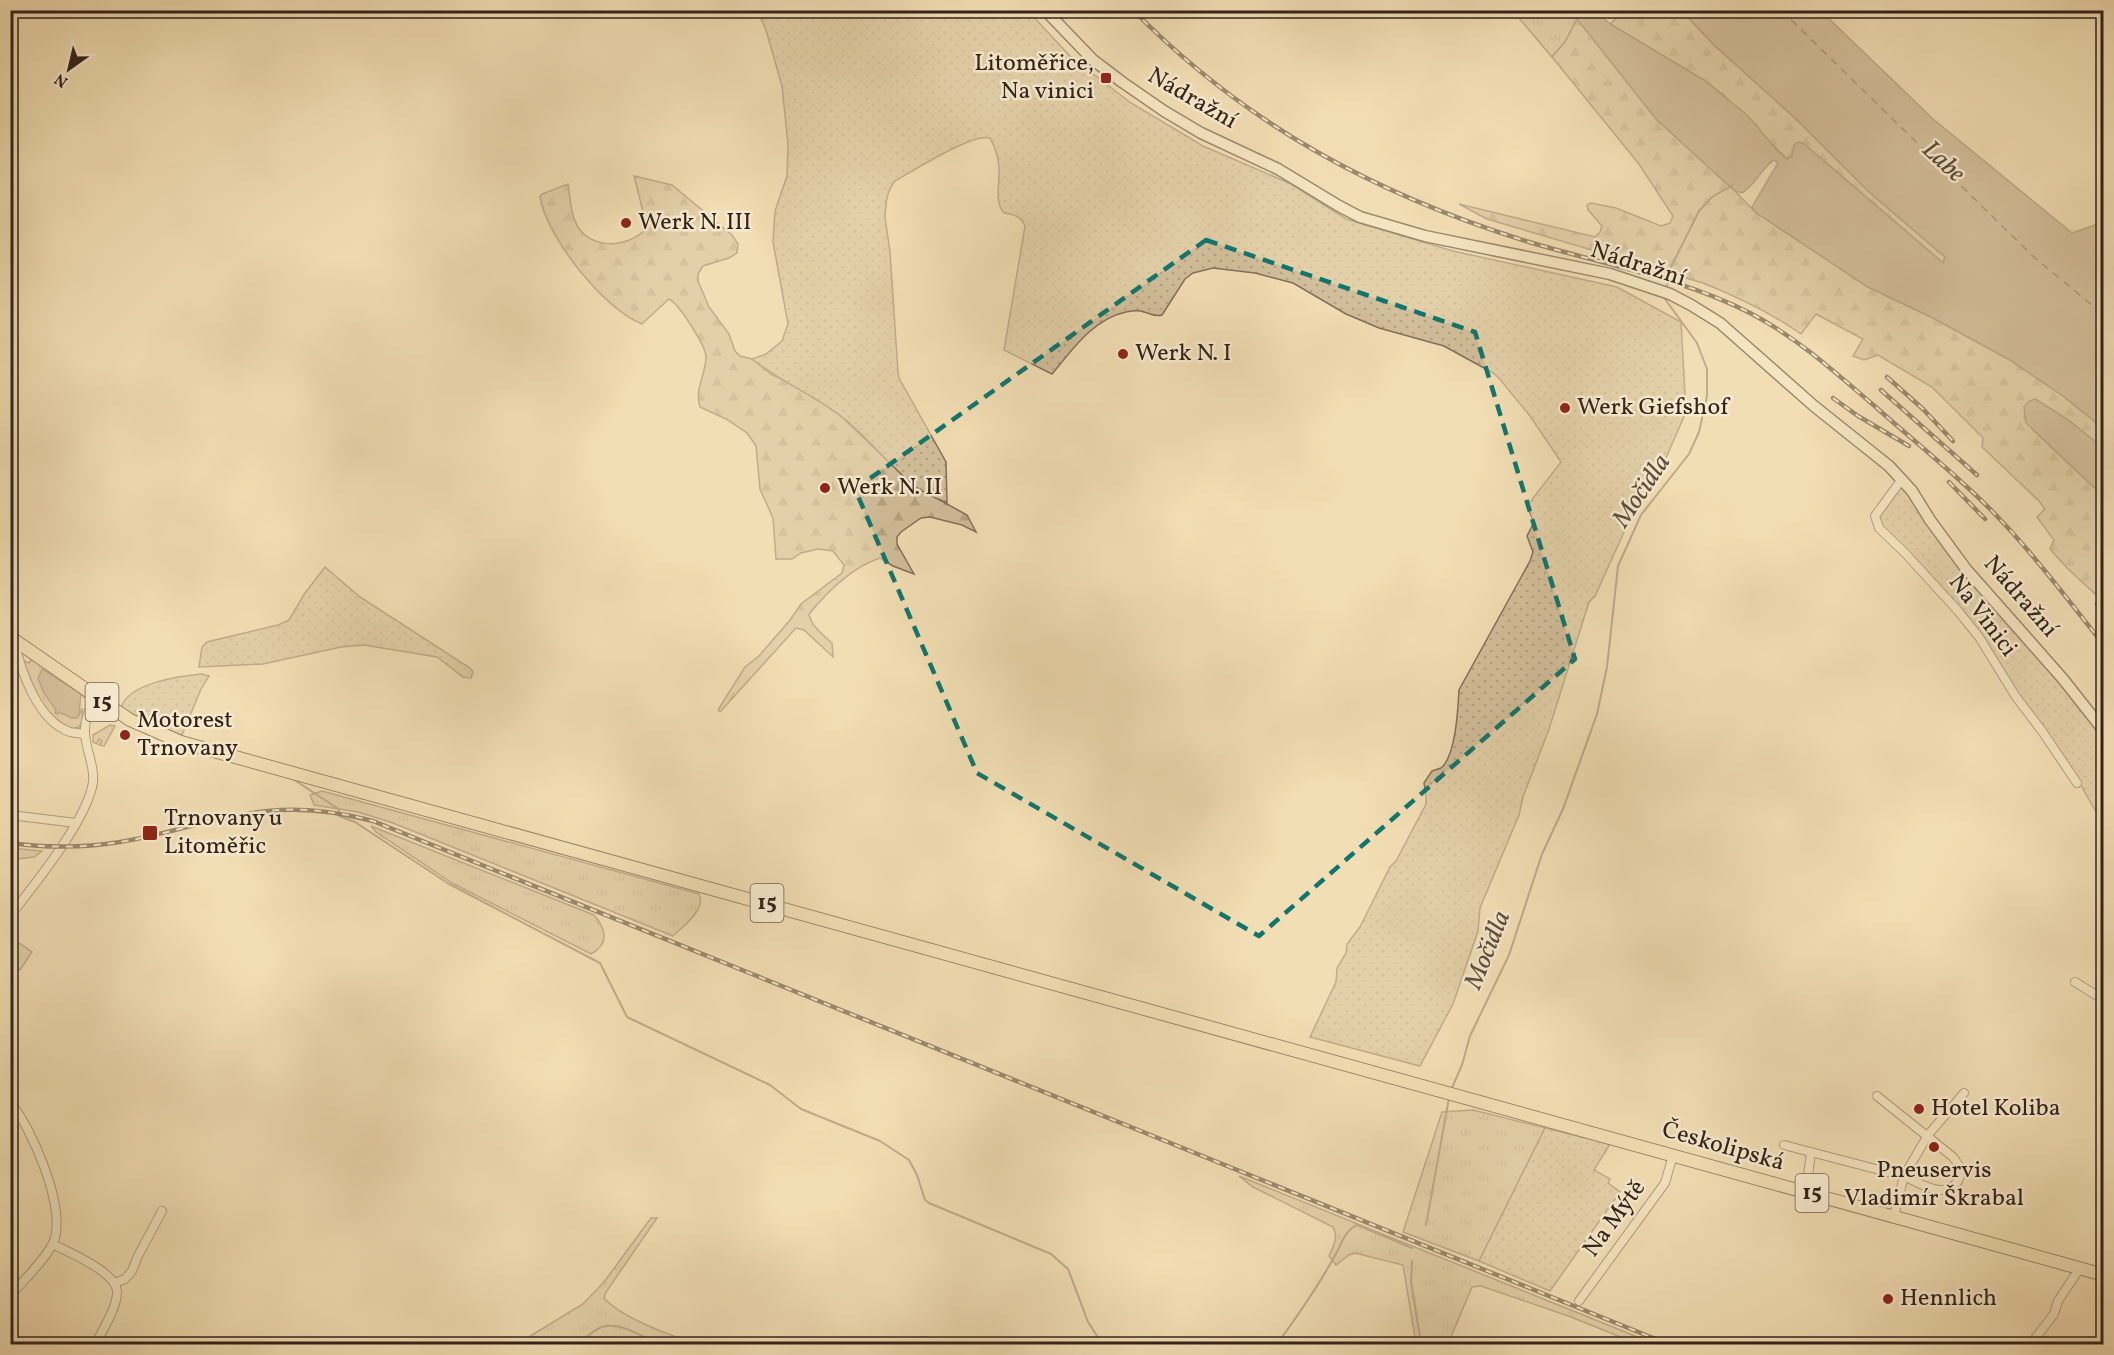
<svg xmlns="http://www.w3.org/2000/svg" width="2114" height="1355" font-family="Vollkorn,serif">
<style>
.grass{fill:url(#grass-tufts);stroke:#82705b;stroke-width:1.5}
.forest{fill:url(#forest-firs);stroke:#82705b;stroke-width:1.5}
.park{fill:url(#park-dots);stroke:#82705b;stroke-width:1.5}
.pitch{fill:#d1be9a;stroke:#82705b;stroke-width:1.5}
.water{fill:#b19e80;stroke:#7e6d58;stroke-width:1.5}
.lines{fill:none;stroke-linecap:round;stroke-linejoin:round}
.stream{stroke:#7e6d58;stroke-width:2}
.ferry{stroke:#5e4e3f;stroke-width:1.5;stroke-dasharray:8 6;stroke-linecap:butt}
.minor-casing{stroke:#625242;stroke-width:10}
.secondary-casing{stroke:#32231c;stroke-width:13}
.primary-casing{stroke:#32231c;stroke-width:14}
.minor{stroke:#f7eace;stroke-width:8}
.secondary{stroke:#f7eace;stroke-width:10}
.primary{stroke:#f2deb4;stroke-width:12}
.rail-casing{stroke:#32231c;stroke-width:4.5}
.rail{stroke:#f7eace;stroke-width:2;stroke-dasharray:7;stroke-linecap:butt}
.marked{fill:none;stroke:#0f766e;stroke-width:4.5;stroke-dasharray:12 8;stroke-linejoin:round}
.poi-dot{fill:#8f2418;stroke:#f7eace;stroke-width:2}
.labels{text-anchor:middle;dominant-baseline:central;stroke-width:5;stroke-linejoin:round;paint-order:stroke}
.shield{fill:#f7eace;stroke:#6d5f51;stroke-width:1.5}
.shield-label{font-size:22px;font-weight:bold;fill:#32231c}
.poi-label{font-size:24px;fill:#32231c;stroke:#f7eace;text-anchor:start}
.street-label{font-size:24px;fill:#32231c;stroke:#f7eace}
.water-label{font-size:26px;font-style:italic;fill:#5e4e3f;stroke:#f7eace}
</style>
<defs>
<pattern id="grass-tufts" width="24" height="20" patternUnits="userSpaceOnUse" patternTransform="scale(1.5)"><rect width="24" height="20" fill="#d1be9a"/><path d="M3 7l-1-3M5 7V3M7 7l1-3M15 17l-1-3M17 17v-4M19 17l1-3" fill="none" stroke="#b4a384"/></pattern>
<pattern id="forest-firs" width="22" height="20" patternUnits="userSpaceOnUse" patternTransform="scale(1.5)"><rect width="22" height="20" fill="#d1be9a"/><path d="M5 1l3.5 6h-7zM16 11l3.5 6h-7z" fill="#b4a384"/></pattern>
<pattern id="park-dots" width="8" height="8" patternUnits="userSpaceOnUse" patternTransform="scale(1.5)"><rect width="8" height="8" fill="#d1be9a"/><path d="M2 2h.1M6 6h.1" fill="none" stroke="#b4a384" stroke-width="1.8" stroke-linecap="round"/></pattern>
</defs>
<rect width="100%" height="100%" fill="#f2deb4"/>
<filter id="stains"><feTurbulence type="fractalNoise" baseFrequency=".00333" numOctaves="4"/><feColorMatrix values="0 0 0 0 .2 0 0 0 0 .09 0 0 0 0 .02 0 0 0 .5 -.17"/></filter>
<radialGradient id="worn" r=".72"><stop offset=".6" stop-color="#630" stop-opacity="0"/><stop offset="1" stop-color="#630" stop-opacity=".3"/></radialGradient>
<!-- grass -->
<g class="grass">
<path d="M1513 11H1568L1577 19 1565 42 1552 57Z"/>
<path d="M31 660 45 665 39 678 56 710 78 717 82 708V722L79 727 72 729C44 715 36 694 25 666L24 661 29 663Z"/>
<path d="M110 725 115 726 104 746 99 745 102 741 99 739 97 744 93 742V735Z"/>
<path d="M322 791 699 894C707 909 683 926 673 936L393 823 358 812 314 805 310 795Z"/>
<path d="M371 826 594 915C606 929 610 944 591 954L452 883 376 832Z"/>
<path d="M1473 1110 1545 1128 1479 1261 1403 1232 1442 1112Z"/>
<path d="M1239 1176 1655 1344H1638L1571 1317 1481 1286 1472 1287 1448 1344H1416L1403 1265 1355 1253 1349 1255 1336 1265 1329 1256C1333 1247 1339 1237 1333 1227L1253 1187Z"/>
<path d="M651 1218H657L606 1292 604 1298C622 1318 670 1335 695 1344H517L583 1304 604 1282Z"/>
<path d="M927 1337 951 1344H871L907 1338Z"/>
</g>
<!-- forest -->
<g class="forest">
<path d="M1625 11H1682L1713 44 1796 119 1868 191 1945 257 1943 263 1803 143 1792 150V156L1787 159 1722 94 1704 80 1610 24Z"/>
<path d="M1577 19 1657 120 1735 191 1755 212 1868 287 1933 318 2010 360 2063 396 2103 428V448L2067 419 2035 399 2024 417 2032 429 2103 496V601L2068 569 2050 549 2054 540 2037 517 2045 509 2039 501 1982 447 1983 438 1932 387 1878 355 1864 360 1853 356 1863 339 1816 314 1801 334C1770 312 1738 297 1703 283L1487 219 1459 204 1595 237 1600 232 1602 226 1588 210 1587 205 1591 203 1616 208 1661 226 1670 223 1673 216 1639 164 1552 57 1565 42Z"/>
<path d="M634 176 672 185 732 235 738 244 737 253 729 258 703 266 698 274V281L709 307 729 334 735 351 740 356 752 359 771 374 804 390 842 417 914 486 967 515 976 532 962 525 930 517 921 518 901 532 897 537V544L914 574 893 566 880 558C853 567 827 592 809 614 811 626 823 635 832 643L833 657 804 630 796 628 720 712 718 710 745 667 759 656 790 620 801 604 842 573 844 565 833 551 818 549 801 553 792 559H776L773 518 760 489 756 446 747 433 726 419 700 407C694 390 706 374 706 357 706 346 679 304 669 299L642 324C604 309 547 238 540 197L542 194 568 184C570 195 570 210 575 221 587 251 628 249 647 228Z"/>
<path d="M10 848 42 851 34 857 11 860Z"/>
</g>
<!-- park -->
<g class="park">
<path d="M757 10 1028 11 1070 56 1131 103 1203 146 1291 184 1346 219 1453 251 1617 287 1681 322 1686 412 1655 483 1629 521 1595 596 1589 602 1549 729 1523 797 1519 815 1480 908 1478 931 1453 1004 1420 1066 1310 1037 1336 982 1337 968 1346 953 1347 944 1360 927 1390 867 1396 861 1426 804V795L1424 783 1432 771C1434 770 1439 769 1441 768 1456 756 1458 708 1459 690L1530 561 1533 552 1527 536 1534 522 1527 506 1561 462 1530 416 1498 377 1493 373 1444 346 1379 328 1346 314 1293 283 1255 273 1213 268 1193 273 1185 279 1162 315C1154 317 1152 314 1144 312 1140 310 1131 311 1126 312 1093 319 1072 350 1052 374L1004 350 1025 226C1022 217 1013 214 1004 213 994 202 1000 184 999 170 999 158 996 149 990 138 972 133 913 171 895 181 886 192 886 204 885 217L890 252 898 372 899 378 946 462 947 503C936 498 925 494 915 486 888 465 868 437 841 416 813 395 780 381 752 359L766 354 782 341 788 324 773 242 775 211 787 176 788 145 782 86 766 30Z"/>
<path d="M1902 484 2082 708 2103 737V824L2067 761 2019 695 1982 635 1882 526 1879 517Z"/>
<path d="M325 567 360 597 470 668 473 672 471 678 463 677 437 657 364 645 341 647 263 664 199 667 202 647 207 642 278 625 289 620 305 593Z"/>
<path d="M202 674 209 676 201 689 182 735 154 725 121 708C128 683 179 676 202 674Z"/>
<path d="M1545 1128 1610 1144 1594 1170 1610 1179 1608 1183 1620 1192 1550 1291 1479 1261Z"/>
</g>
<!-- pitch -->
<path class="pitch" d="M19 943 32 952 20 970 10 964 11 956Z"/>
<!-- water -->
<g class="water">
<path d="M1568 11H1596L1610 24 1704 80 1747 115 1777 150 1787 159 1792 156 1794 145 1798 142 1803 143 1943 263 1945 257 1868 191 1796 119 1713 44 1682 11H1821L1933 119 2072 233 2101 223 2104 229 2103 428 2063 396 2010 360 1933 318 1868 287 1755 212 1752 207 1778 163 1774 160C1761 168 1756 185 1742 193L1735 191 1657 120 1577 19Z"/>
<path d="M2035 399 2067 419 2103 448V496L2026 423 2024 407 2028 402Z"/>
<path d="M42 670H44L81 694 79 714 77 718H72L59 712 57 714 55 713 56 710 43 691 38 678Z"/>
</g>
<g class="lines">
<!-- stream -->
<g class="stream">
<path d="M2097 226 2104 216"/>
<path d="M1666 290 1671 267 1699 211 1712 197 1733 185"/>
<path d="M81 694 90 702"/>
<path d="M95 705 121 721"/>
<path d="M145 733 159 739"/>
<path d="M293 779 337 808 339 810V816L355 822 449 884 600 963 627 1017 770 1085 801 1109 880 1141 909 1160 917 1175 925 1200 929 1203 1051 1254 1068 1269 1088 1322 1097 1336 1107 1344"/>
<path d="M1451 1090 1462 1065 1470 1036 1509 955 1542 854 1563 809 1597 714 1607 667 1618 566 1641 515 1689 454 1699 432 1707 396V369L1697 343 1665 299V295"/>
<path d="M1426 1225 1449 1098"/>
<path d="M1412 1261 1411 1281 1421 1344"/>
<path d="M578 1344C585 1339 593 1330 602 1327 620 1321 642 1337 658 1344"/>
<path d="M1277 1344C1299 1314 1320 1284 1338 1250 1342 1241 1347 1229 1357 1225L1412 1248"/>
</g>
<!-- ferry -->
<path class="ferry" d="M1781 10 2035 258 2104 315"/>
<!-- minor casing -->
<g class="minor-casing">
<g id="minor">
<path d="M1902 479 1875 516 1879 528 1905 553 1958 611 1979 637 2016 697 2042 731 2077 783"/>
<path d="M14 639C20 669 37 721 70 732 75 733 80 733 84 734"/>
<path d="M10 815 76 823"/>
<path d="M10 916C34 885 88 819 93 782 95 765 85 749 85 732 84 720 90 708 95 697"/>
<path d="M2075 982 2104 1000"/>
<path d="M1877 1096 1953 1157 1962 1170C1954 1204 1926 1187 1904 1176"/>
<path d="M10 1102C32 1128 66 1207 54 1241 48 1257 22 1282 10 1296"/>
<path d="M1784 1145 1891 1173"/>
<path d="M1806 1192 1811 1152"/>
<path d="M1894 1216 1904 1176 1928 1135 1964 1093"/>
<path d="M53 1244C69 1253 118 1272 117 1293 117 1307 102 1332 95 1344"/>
<path d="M115 1283 125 1279 132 1271 138 1256 162 1211"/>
<path d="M1579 1301 1665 1183 1673 1155"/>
<path d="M2031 1344 2054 1314 2058 1301 2080 1268"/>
</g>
</g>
<!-- secondary casing -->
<g class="secondary-casing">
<path id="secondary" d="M1045 10 1093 60 1122 82 1164 111 1201 133 1278 169 1339 206 1360 217 1425 236 1610 274 1670 294 1691 305 1720 323 1814 406 1889 466 1912 491 1930 520 1966 569 2063 679 2104 731"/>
</g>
<!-- primary casing -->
<g class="primary-casing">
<path id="primary" d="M10 637 130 720 181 742 2104 1275"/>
</g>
<!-- minor -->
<use href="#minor" class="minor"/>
<!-- secondary -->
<use href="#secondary" class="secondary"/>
<!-- primary -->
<use href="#primary" class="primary"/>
<!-- rail casing -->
<g class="rail-casing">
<g id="rail">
<path d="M1133 10C1246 125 1377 195 1529 242 1602 264 1682 278 1750 313 1798 338 1837 374 1878 409 1916 443 1957 475 1993 512 2033 553 2068 600 2104 645"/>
<path d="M1887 377 1923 409 1953 441"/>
<path d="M1881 390 1977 475"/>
<path d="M1833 398 1858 416 1909 446"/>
<path d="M1949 482 1985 519"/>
<path d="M2097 604 2104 611"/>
<path d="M10 843C47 848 83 848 120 842 170 834 218 816 268 811 304 807 339 812 373 821L1668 1344"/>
</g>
</g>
<!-- rail -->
<use href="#rail" class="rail"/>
</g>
<!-- marked area -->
<path d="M0 0H2114V1355H0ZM1206 240 1475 332 1575 659 1259 936 977 773 855 489Z" fill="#f2deb4" fill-opacity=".55" fill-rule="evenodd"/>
<path class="marked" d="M1206 240 1475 332 1575 659 1259 936 977 773 855 489Z"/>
<!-- markers -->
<g class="poi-dot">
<rect x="1100" y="72" width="12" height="12" rx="3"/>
<circle cx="626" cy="223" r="6"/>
<circle cx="1123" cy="354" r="6"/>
<circle cx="1565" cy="408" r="6"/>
<circle cx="825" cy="488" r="6"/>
<circle cx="125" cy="735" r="6"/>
<rect x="142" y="825" width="16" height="16" rx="3"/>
<circle cx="1919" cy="1109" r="6"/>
<circle cx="1934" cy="1147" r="6"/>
<circle cx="1888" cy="1299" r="6"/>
</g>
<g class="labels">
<!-- shield labels -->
<g class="shield">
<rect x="85.5" y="683" width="33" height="38" rx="4.5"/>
<rect x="750.5" y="884" width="33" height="38" rx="4.5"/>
<rect x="1795.5" y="1174" width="33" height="38" rx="4.5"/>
</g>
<g class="shield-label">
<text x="102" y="702">15</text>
<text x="767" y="903">15</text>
<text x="1812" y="1193">15</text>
</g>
<!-- poi labels -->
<g class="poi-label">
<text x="1094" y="64" text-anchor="end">Litoměřice,<tspan x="1094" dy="28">Na vinici</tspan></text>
<text x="638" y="223">Werk N. III</text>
<text x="1135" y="354">Werk N. I</text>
<text x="1577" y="408">Werk Giefshof</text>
<text x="837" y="488">Werk N. II</text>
<text x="137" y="721">Motorest<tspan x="137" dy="28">Trnovany</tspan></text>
<text x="164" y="819">Trnovany u<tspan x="164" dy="28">Litoměřic</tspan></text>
<text x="1931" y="1109">Hotel Koliba</text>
<text x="1934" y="1171" text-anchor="middle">Pneuservis<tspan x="1934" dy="28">Vladimír Škrabal</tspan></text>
<text x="1900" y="1299">Hennlich</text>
</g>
<!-- street labels -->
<g class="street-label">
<text transform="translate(1192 99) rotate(30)">Nádražní</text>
<text transform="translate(1638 265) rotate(18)">Nádražní</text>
<text transform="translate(2020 597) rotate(49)">Nádražní</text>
<text transform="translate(1982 616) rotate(53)">Na Vinici</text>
<text transform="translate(1723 1147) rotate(16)">Českolipská</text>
<text transform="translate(1615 1219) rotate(-54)">Na Mýtě</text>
</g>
<!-- water labels -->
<g class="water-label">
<text transform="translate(1943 162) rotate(43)">Labe</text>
<text transform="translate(1642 491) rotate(-56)">Močidla</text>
<text transform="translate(1488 950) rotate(-68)">Močidla</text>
</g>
</g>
<!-- margin -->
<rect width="2114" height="1355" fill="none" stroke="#f2deb4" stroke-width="36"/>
<rect x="12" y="12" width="2090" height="1331" fill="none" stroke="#32231c" stroke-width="3"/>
<rect x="18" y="18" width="2078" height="1319" fill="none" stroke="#32231c" stroke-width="1.5"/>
<!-- north arrow -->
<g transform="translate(69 69) rotate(214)" stroke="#f7eace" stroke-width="4.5" paint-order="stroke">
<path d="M0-4.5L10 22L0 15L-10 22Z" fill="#32231c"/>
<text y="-9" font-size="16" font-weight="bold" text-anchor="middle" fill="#32231c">N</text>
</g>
<rect width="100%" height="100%" filter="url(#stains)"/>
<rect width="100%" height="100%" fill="url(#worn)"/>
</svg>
